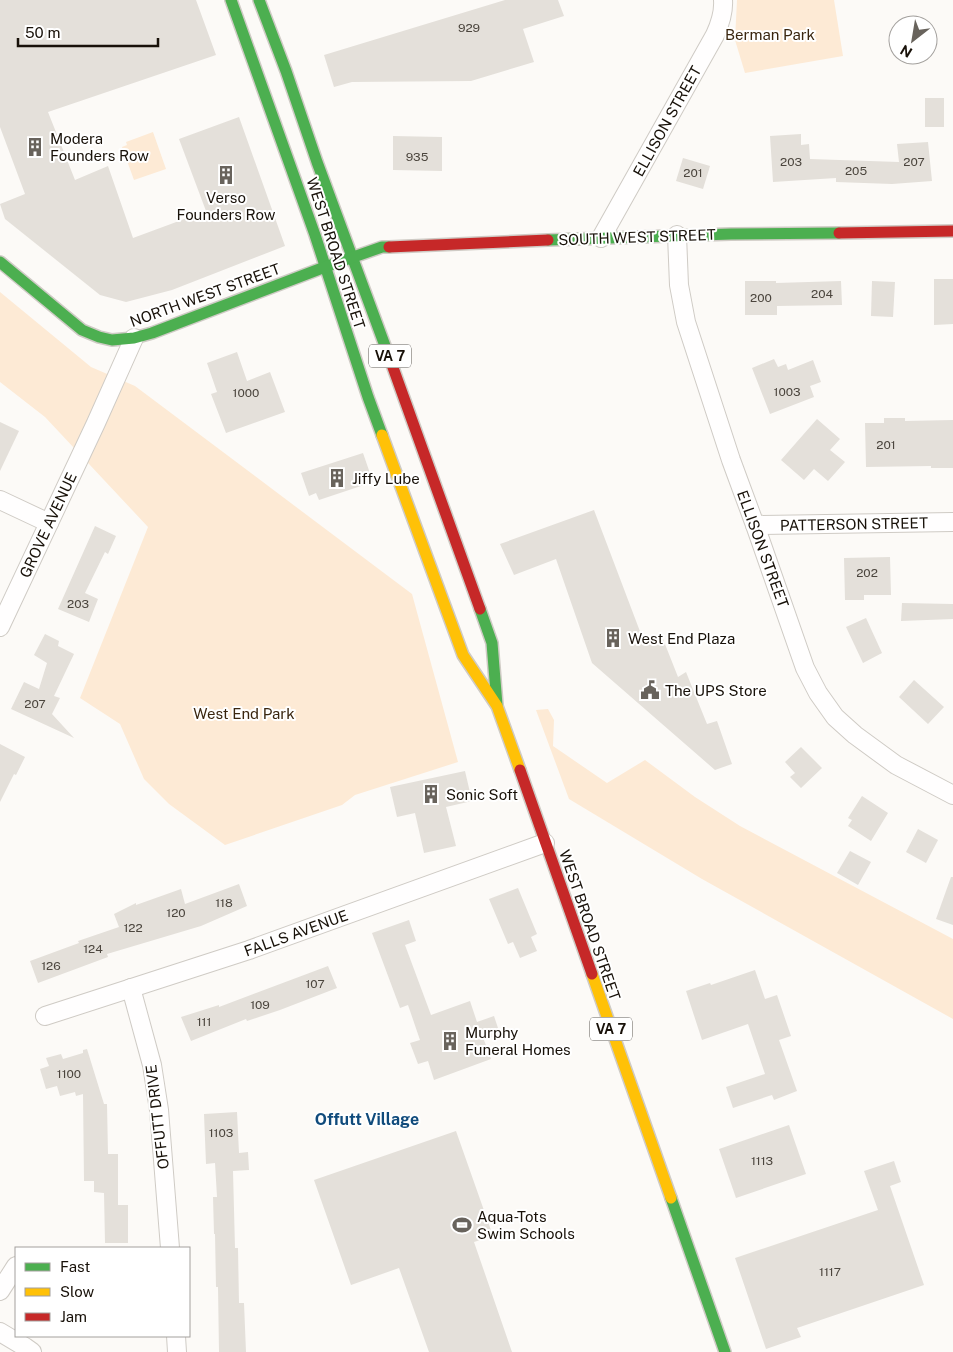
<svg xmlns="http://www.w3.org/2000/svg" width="953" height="1352" font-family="'Public Sans',sans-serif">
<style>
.green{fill:#fdead5}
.building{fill:#e4e0da}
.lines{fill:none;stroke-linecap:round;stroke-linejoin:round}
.street-casing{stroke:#cfcbc5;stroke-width:20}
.fast-casing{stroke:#cfcbc5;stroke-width:14}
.slow-casing{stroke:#cfcbc5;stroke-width:14}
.jam-casing{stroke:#cfcbc5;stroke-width:14}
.street{stroke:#fffefe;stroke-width:18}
.fast{stroke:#4caf50;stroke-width:11}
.slow{stroke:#ffc107;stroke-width:11}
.jam{stroke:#c62828;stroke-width:11}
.labels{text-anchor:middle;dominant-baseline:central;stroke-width:4;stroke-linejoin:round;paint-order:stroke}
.number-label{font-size:12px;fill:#4b453d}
.shield{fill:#fff;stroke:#5d5853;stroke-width:1}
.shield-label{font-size:14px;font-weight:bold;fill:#181109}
.park-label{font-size:15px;fill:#3a260f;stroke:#fff}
.street-label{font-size:15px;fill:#181109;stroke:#fff}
.poi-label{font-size:15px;fill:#181109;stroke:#fff;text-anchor:start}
.neighbourhood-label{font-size:16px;font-weight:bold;fill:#104b7c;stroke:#fff}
</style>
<rect width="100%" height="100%" fill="#fcfaf7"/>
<!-- green -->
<g class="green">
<path d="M737 0H834L843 56 745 73 735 40Z"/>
<path d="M153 132 166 169 134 180 122 147 127 145 126 142Z"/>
<path d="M0 292 91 367 135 386 412 594 458 762 355 795 342 805 225 845 169 804 144 779 120 724 80 698 148 527 45 417 0 382Z"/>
<path d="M548 709 554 720 553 746 607 783 645 760 695 797 740 826 953 939V1019L702 879 569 799 536 710Z"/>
</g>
<!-- building -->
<g class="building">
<path d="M0 0H196L216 55 48 112 75 180 108 166 133 238 206 211 179 139 239 117 285 246 172 290 126 302 100 295 5 219 0 204 25 194 0 127Z"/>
<path d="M505 0H558L564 16 523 29 534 62 471 81 352 82 334 87 324 55Z"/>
<rect x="925" y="98" width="19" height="29"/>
<path d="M801 134V145L809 144 810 159 899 162 897 144 928 142 932 181 892 184 836 182V178L773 182 770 136Z"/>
<path d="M393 136 442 137V171L393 170Z"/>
<path d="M683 158 710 166 703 189 676 181Z"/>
<path d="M934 279H953V324L934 325Z"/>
<path d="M745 281H776V283L841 281 842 305 777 306V315H745Z"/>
<path d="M872 281 895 282 893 317 871 316Z"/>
<path d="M237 352 247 381 270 372 285 412 226 433 211 394 217 392 207 363Z"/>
<path d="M774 359 778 367 786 364 788 370 813 360 821 382 810 386 814 397 770 414 752 368Z"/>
<path d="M884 418H905V421L953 420V468H931V466L866 467 865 423H884Z"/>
<path d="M817 419 840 439 830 450 845 462 828 481 814 469 804 480 781 460Z"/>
<path d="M0 422 19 431 0 471Z"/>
<path d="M363 453 373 482 319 500 316 493 309 496 301 473Z"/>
<path d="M594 510 644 642 661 634 678 677 686 672 707 724 717 721 732 764 715 770 592 663 556 559 514 575 500 544Z"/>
<path d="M95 526 116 536 108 554 105 552 85 593 98 599 89 622 58 609Z"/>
<path d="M890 557 891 595H864V600H845L844 558Z"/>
<path d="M902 603 953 604V619L901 621Z"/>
<path d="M866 618 882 653 863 663 846 627Z"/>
<path d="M45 634 59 641 58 646 74 654 54 696 60 698 52 714 74 738 11 709 24 682 39 689 47 663 34 655Z"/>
<path d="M914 680 944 707 928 724 899 697Z"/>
<path d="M0 744 25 757 16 775 14 774 0 802Z"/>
<path d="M801 747 822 768 801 788 790 777 795 773 785 762Z"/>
<path d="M465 771 472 801 446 807 456 846 424 853 415 813 397 817 390 787Z"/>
<path d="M862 796 888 813 871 841 848 826 852 820 848 818Z"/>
<path d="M918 829 938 840 926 863 906 852Z"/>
<path d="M850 851 871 862 858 885 837 873Z"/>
<path d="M951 877H953V925L936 919Z"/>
<path d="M239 884 247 906 201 926 107 954 108 957 38 983 30 961 79 943 78 941 119 927 114 914 136 903V905L181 889 185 904Z"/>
<path d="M518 888 537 934 531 937 537 951 520 958 513 942 508 944 489 899Z"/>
<path d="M409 920 416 941 405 945 431 1015 470 1001 477 1022 494 1016 500 1034 484 1040 491 1059 434 1080 428 1061 418 1064 410 1043 420 1040 408 1005 400 1008 372 933Z"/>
<path d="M328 966 337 988 280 1010 247 1021 246 1019 191 1041 181 1017 219 1005V1007Z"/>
<path d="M755 970 765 999 777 995 791 1036 779 1040 797 1091 774 1100 772 1095 733 1108 726 1087 765 1074 748 1024 702 1040 686 991 710 983 711 985Z"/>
<path d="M87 1049 104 1104H107L108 1154H118V1205H128V1243H105L104 1193 94 1192V1181H84L83 1094 76 1096 75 1092 60 1096 57 1086 46 1089 40 1069 49 1066 46 1058 61 1054 63 1059 83 1053V1050Z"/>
<path d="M237 1112 239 1153 248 1152 249 1170 233 1171 235 1248H238L239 1303H244L246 1352H219L218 1287H216L215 1234H214L213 1197H217L215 1163 206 1164 204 1114Z"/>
<path d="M789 1125 806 1174 736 1198 719 1149Z"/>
<path d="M456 1131 493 1236 474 1242 512 1352H429L399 1268 351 1285 314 1180Z"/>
<path d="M894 1161 901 1182 890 1186 924 1285 797 1328 801 1337 766 1349 735 1258 878 1210 864 1171Z"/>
</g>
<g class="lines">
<!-- street casing -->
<g class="street-casing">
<g id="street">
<path d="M677 235 679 285 686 322 731 460 755 525 805 668 818 693 835 717 855 735 896 765 953 795"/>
<path d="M601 238 715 35C720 24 724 13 723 0"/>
<path d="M0 500 49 523"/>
<path d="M755 525 953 522"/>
<path d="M0 627 96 423 134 338"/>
<path d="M131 988 152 1065 159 1110 170 1248"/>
<path d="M45 1016 249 950 545 843"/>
<path d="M0 1291 16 1266"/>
<path d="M0 1332 25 1347 32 1352"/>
<path d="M176 1336 177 1352"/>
</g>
</g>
<!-- fast casing -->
<g class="fast-casing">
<g id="fast">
<path d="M231 0 315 235 368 397 382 435"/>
<path d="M259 0 286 71 317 162 391 362"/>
<path d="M548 240 731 234 839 233"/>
<path d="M0 262 82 330 99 337 112 340 134 338 152 333 325 267 382 247H389"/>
<path d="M480 609 492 643 497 705"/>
<path d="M671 1198 725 1352"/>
</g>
</g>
<!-- slow casing -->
<g class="slow-casing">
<g id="slow">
<path d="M382 435 463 655 497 706 520 770"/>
<path d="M592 974 671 1198"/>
</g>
</g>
<!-- jam casing -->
<g class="jam-casing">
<g id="jam">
<path d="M839 233 953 231"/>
<path d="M389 247 548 240"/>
<path d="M391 362 480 609"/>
<path d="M520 770 592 974"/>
</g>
</g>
<!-- street -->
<use href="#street" class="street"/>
<!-- fast -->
<use href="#fast" class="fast"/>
<!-- slow -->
<use href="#slow" class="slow"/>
<!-- jam -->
<use href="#jam" class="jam"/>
</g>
<!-- icons -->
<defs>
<g id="building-bare" transform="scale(1.5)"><path d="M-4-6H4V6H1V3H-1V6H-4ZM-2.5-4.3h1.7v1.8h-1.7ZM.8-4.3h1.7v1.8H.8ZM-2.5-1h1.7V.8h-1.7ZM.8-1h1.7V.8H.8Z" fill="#68635c" stroke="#fff" stroke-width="2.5" paint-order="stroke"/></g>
<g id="civic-bare" transform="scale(1.5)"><path d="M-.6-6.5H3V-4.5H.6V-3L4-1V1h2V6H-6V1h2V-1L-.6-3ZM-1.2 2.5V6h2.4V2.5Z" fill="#68635c" stroke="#fff" stroke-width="2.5" paint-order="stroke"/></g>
<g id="stadium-bare" transform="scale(1.5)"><path d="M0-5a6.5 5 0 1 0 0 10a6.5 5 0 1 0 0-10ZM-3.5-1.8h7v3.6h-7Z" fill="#68635c" stroke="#fff" stroke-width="2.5" paint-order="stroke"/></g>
</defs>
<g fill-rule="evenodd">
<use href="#building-bare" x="35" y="147"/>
<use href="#building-bare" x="226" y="175"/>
<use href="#building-bare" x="337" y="478"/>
<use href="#building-bare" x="613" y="638"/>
<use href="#civic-bare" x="650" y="690"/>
<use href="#building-bare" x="431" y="794"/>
<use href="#building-bare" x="450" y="1041"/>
<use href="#stadium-bare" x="462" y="1225"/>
</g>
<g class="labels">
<!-- number labels -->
<g class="number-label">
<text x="469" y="28">929</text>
<text x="417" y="157">935</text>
<text x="791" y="162">203</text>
<text x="914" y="162">207</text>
<text x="856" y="171">205</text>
<text x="693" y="173">201</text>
<text x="822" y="294">204</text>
<text x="761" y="298">200</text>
<text x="787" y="392">1003</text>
<text x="246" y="393">1000</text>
<text x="886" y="445">201</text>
<text x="867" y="573">202</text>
<text x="78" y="604">203</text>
<text x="35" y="704">207</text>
<text x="224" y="903">118</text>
<text x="176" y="913">120</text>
<text x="133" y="928">122</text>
<text x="93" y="949">124</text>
<text x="51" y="966">126</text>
<text x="315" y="984">107</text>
<text x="260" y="1005">109</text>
<text x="204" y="1022">111</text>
<text x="69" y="1074">1100</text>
<text x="221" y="1133">1103</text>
<text x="762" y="1161">1113</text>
<text x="830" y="1272">1117</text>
</g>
<!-- shield labels -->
<g class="shield">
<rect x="369" y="344.5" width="42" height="23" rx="4"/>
<rect x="590" y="1017.5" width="42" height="23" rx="4"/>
</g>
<g class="shield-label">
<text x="390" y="356">VA 7</text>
<text x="611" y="1029">VA 7</text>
</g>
<!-- park labels -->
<g class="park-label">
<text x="770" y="34">Berman Park</text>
<text x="244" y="713">West End Park</text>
</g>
<!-- street labels -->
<g class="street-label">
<text transform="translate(667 121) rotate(-61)">ELLISON STREET</text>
<text transform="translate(637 237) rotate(-2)">SOUTH WEST STREET</text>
<text transform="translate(336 253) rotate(72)">WEST BROAD STREET</text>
<text transform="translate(205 295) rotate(-20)">NORTH WEST STREET</text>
<text transform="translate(854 524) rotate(-1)">PATTERSON STREET</text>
<text transform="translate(48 525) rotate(-65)">GROVE AVENUE</text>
<text transform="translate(763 549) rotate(70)">ELLISON STREET</text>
<text transform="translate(590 925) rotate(71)">WEST BROAD STREET</text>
<text transform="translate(296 933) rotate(-20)">FALLS AVENUE</text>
<text transform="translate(157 1117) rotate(-97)">OFFUTT DRIVE</text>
</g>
<!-- poi labels -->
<g class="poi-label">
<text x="50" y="138">Modera<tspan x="50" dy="17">Founders Row</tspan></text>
<text x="226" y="197" text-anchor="middle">Verso<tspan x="226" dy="17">Founders Row</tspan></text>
<text x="352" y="478">Jiffy Lube</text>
<text x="628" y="638">West End Plaza</text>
<text x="665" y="690">The UPS Store</text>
<text x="446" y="794">Sonic Soft</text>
<text x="465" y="1032">Murphy<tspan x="465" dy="17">Funeral Homes</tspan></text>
<text x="477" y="1216">Aqua-Tots<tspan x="477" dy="17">Swim Schools</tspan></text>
</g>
<!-- neighbourhood labels -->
<g class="neighbourhood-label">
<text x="367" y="1119">Offutt Village</text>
</g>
</g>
<!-- legend -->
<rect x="15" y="1247" width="175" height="90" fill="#ffffff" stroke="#a3a09d"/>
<rect x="25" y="1263" width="25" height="8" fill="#4caf50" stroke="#a3a09d"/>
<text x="60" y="1272" font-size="15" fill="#181109">Fast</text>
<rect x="25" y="1288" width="25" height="8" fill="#ffc107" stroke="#a3a09d"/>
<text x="60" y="1297" font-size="15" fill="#181109">Slow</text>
<rect x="25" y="1313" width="25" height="8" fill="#c62828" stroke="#a3a09d"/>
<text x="60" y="1322" font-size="15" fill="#181109">Jam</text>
<!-- north arrow -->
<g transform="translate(913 40) rotate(211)"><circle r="24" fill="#ffffff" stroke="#a3a09d"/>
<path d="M0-4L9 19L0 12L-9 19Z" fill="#68635c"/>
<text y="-8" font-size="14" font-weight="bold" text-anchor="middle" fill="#181109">N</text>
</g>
<!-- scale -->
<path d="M18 38v8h140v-8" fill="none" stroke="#181109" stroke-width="2.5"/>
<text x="25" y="38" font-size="15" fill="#181109" stroke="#ffffff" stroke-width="4" paint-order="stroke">50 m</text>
</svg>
